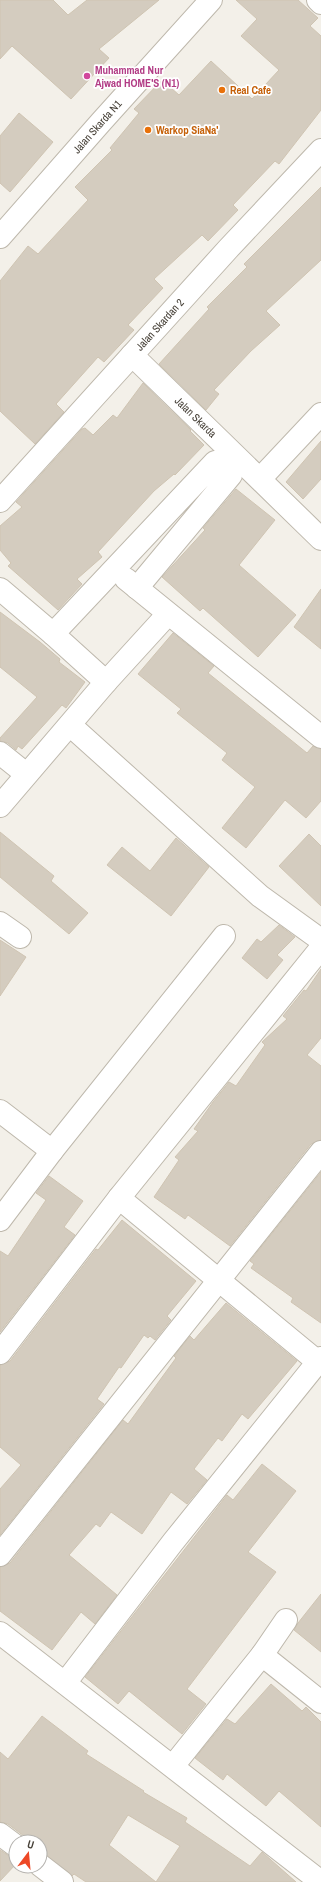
<svg xmlns="http://www.w3.org/2000/svg" width="321" height="1882" font-family="'Archivo Narrow',sans-serif">
<style>
.building{fill:#d4ccbf;stroke:#cfc4b2;fill-rule:evenodd}
.lines{fill:none;stroke-linecap:round;stroke-linejoin:round}
.minor-casing{stroke:#beb8ac;stroke-width:24}
.minor{stroke:#fff;stroke-width:22}
.hotel-dot{fill:#d1479c;stroke:#fff;stroke-width:1.5}
.food-dot{fill:#e8710a;stroke:#fff;stroke-width:1.5}
.labels{text-anchor:middle;dominant-baseline:central;stroke-width:3.5;stroke-linejoin:round;paint-order:stroke}
.hotel-label{font-size:11px;font-weight:bold;fill:#b23c85;stroke:#fff;text-anchor:start}
.food-label{font-size:11px;font-weight:bold;fill:#c56008;stroke:#fff;text-anchor:start}
.street-label{font-size:11px;fill:#474138;stroke:#fff}
</style>
<rect width="100%" height="100%" fill="#f3f0e9"/>
<!-- building -->
<g class="building">
<path d="M0 0H53L68 15 87 0H159L99 49 109 58 71 99 12 46 0 59Z"/>
<path d="M236 0H298L318 18 310 26 321 36V110L279 164 275 161 233 205 238 210 208 241 202 235 154 279 163 288 128 325 134 330 104 362 98 357 56 404 64 412 35 444 0 411V281L28 246 38 254 88 200 75 187 112 150 110 148 139 113 134 109 162 80 179 95 211 61 252 99 279 70 241 36 257 19Z"/>
<path d="M19 113 53 142 10 192 0 183V136Z"/>
<path d="M321 187V260L266 311 280 325 251 351 214 390 219 394 206 410 159 364 209 309 207 307 247 267 244 264Z"/>
<path d="M143 383 191 430 190 431 204 445 175 475 174 474 154 491 98 552 102 557 77 579 82 584 58 610 8 566 11 563 0 550V526L22 507 16 502 82 429 85 428 93 435 113 415 117 418Z"/>
<path d="M321 441V479L303 499 286 482Z"/>
<path d="M236 489 275 520 239 565 296 615 258 657 203 608 200 611 162 577 205 530 203 528Z"/>
<path d="M321 589V649L294 627Z"/>
<path d="M0 612 40 642 60 659 59 662 85 682 66 708 62 705 22 749 18 746 16 750 8 743 0 741V738L37 697 0 667Z"/>
<path d="M173 633 214 666 208 673 307 753 313 746 321 749V801L306 818 285 800 246 848 222 828 255 787 222 760 227 753 177 713 181 709 138 674Z"/>
<path d="M0 832 54 876 51 881 88 913 69 934 0 877Z"/>
<path d="M309 834 321 846V906L279 866Z"/>
<path d="M176 838 209 867 171 916 107 865 122 847 150 871Z"/>
<path d="M279 925 295 937 277 955 283 960 267 979 242 958 257 939 261 942Z"/>
<path d="M0 940 26 957 0 996Z"/>
<path d="M321 969V1038L307 1055 321 1066V1140L311 1144 230 1246 188 1215 185 1219 154 1197 179 1160 175 1157 198 1131 194 1129 213 1102 229 1082 236 1086 265 1045 262 1042 287 1019 283 1016 304 990 306 991Z"/>
<path d="M321 1172V1323L291 1302 293 1298 251 1268 254 1264 250 1261Z"/>
<path d="M49 1176 83 1201 64 1227 75 1235 0 1332V1251L8 1256 46 1200 36 1193Z"/>
<path d="M122 1220 196 1281 167 1316 171 1320 155 1340 150 1336 148 1338 144 1335 121 1368 119 1367 97 1399 104 1404 0 1535V1489L21 1465 0 1447V1365L10 1361 96 1249 98 1250Z"/>
<path d="M226 1303 297 1361 248 1419 242 1414 222 1441 218 1438 194 1469 207 1480 187 1504 171 1492 142 1534 111 1512 100 1527 96 1524 69 1555 117 1595 95 1624 81 1612 52 1650 0 1611V1567L10 1563 123 1420 128 1424 176 1358 174 1356 190 1336 194 1340Z"/>
<path d="M262 1464 296 1491 248 1552 276 1572 187 1689 206 1704 182 1734 129 1691 118 1704 85 1677 227 1495 233 1500Z"/>
<path d="M321 1594V1652L294 1630 298 1623Z"/>
<path d="M271 1684 302 1711 306 1707 321 1722V1827L279 1791 266 1806 227 1774 223 1780 195 1758 227 1719 235 1724Z"/>
<path d="M42 1716 88 1751 86 1754 144 1791 143 1792 187 1818 185 1822 250 1866 262 1852 296 1882H86L74 1874 72 1876 40 1851V1842H28L24 1836 8 1824 0 1822V1752L8 1759ZM128 1815 180 1846 156 1882 109 1845Z"/>
<path d="M0 1850 9 1856 16 1858V1864L0 1881Z"/>
</g>
<g class="lines">
<!-- minor casing -->
<g class="minor-casing">
<g id="minor">
<path d="M318 0 321 3"/>
<path id="s1" d="M0 237 101 122 211 0"/>
<path id="s2" d="M132 355 321 539"/>
<path d="M260 479 321 414"/>
<path id="s3" d="M0 501 228 249 321 150"/>
<path d="M126 579 321 737"/>
<path d="M0 589 53 634 215 462 220 461 230 470 231 475 137 588"/>
<path d="M53 634 106 682"/>
<path d="M70 725 260 896 321 940"/>
<path d="M0 753 26 774"/>
<path d="M0 806 106 682 168 614"/>
<path d="M0 923 20 937"/>
<path d="M0 1111 52 1151"/>
<path d="M119 1198 318 1362"/>
<path d="M0 1220 52 1151 224 936"/>
<path d="M0 1353 119 1198 321 948"/>
<path d="M0 1555 321 1152"/>
<path d="M0 1633 321 1882"/>
<path d="M262 1655 321 1702"/>
<path d="M65 1683 173 1542 321 1358"/>
<path d="M173 1766 262 1655 286 1620"/>
<path d="M0 1834 16 1846"/>
<path d="M40 1865 62 1882"/>
</g>
</g>
<!-- minor -->
<use href="#minor" class="minor"/>
</g>
<!-- markers -->
<circle class="hotel-dot" cx="87" cy="76" r="4"/>
<g class="food-dot">
<circle cx="222" cy="90" r="4"/>
<circle cx="148" cy="130" r="4"/>
</g>
<g class="labels">
<!-- hotel labels -->
<g class="hotel-label">
<text x="95" y="70">Muhammad Nur<tspan x="95" dy="13">Ajwad HOME'S (N1)</tspan></text>
</g>
<!-- food labels -->
<g class="food-label">
<text x="230" y="90">Real Cafe</text>
<text x="156" y="130">Warkop SiaNa'</text>
</g>
<!-- street labels -->
<g class="street-label">
<text stroke="none"><textPath href="#s1" startOffset="147">Jalan Skarda N1</textPath></text>
<text stroke="none"><textPath href="#s3" startOffset="238">Jalan Skardan 2</textPath></text>
<text stroke="none"><textPath href="#s2" startOffset="89">Jalan Skarda</textPath></text>
</g>
</g>
<!-- north arrow -->
<g transform="translate(28 1854) rotate(16)"><circle r="19" fill="#ffffff" stroke="#b5b3af"/>
<path d="M0-3L7 15L0 10L-7 15Z" fill="#ed4826"/>
<text y="-6" font-size="11" font-weight="bold" text-anchor="middle" fill="#474138">U</text>
</g>
</svg>
